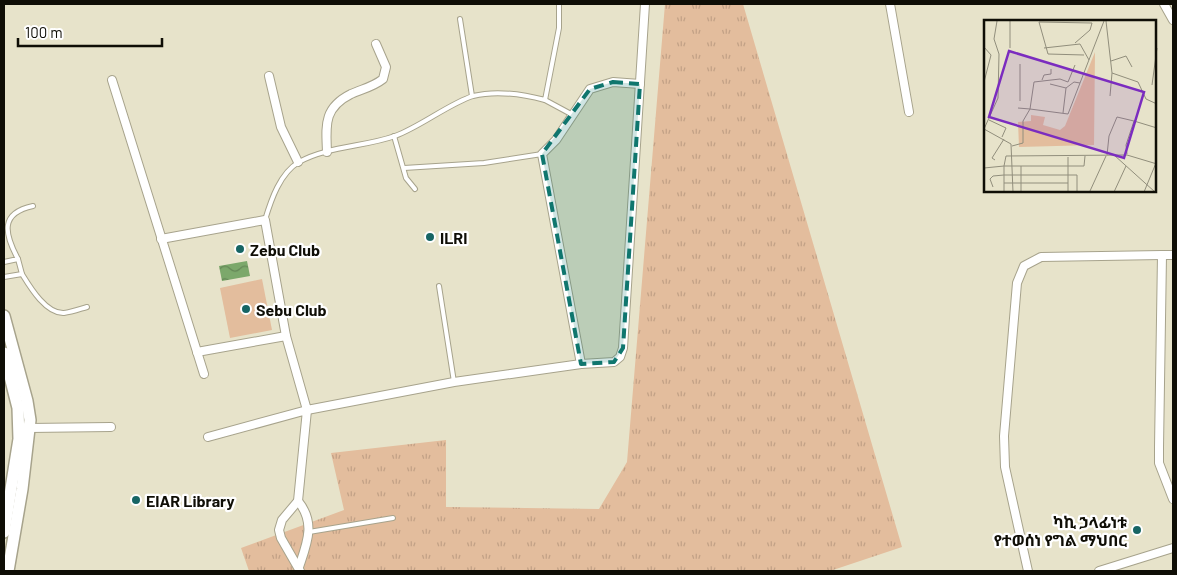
<svg xmlns="http://www.w3.org/2000/svg" width="1177" height="575" font-family="Barlow,'Noto Sans Ethiopic',sans-serif">
<style>
.grass{fill:url(#grass-tufts)}
.green{fill:#e3bd9d}
.water{fill:url(#water-waves)}
.lines{fill:none;stroke-linecap:round;stroke-linejoin:round}
.lane-casing{stroke:#a7a38c;stroke-width:6}
.street-casing{stroke:#a7a38c;stroke-width:10}
.secondary-casing{stroke:#a7a38c;stroke-width:14}
.lane{stroke:#fff;stroke-width:4}
.street{stroke:#fff;stroke-width:8}
.secondary{stroke:#fff;stroke-width:11}
.marked{fill:#0f766e;fill-opacity:0.2;stroke:#0f766e;stroke-width:4;stroke-dasharray:10 6;stroke-linejoin:round}
.poi-dot{fill:#176564;stroke:#fff;stroke-width:2}
.labels{text-anchor:middle;dominant-baseline:central;stroke-width:4.5;stroke-linejoin:round;paint-order:stroke}
.poi-label{font-size:16px;font-weight:bold;fill:#0f0e06;stroke:#fff;text-anchor:start}
.inset-road{fill:none;stroke:#918e7c;stroke-width:1}
.view{fill:#7b2cbf;fill-opacity:0.15;stroke:#7b2cbf;stroke-width:2.5}
.inset-edge{fill:none;stroke:#0f0e06;stroke-width:2.5}
</style>
<defs>
<pattern id="grass-tufts" width="24" height="20" patternUnits="userSpaceOnUse" patternTransform="scale(1.25)"><rect width="24" height="20" fill="#e3bd9d"/><path d="M3 7l-1-3M5 7V3M7 7l1-3M15 17l-1-3M17 17v-4M19 17l1-3" fill="none" stroke="#c2a186"/></pattern>
<pattern id="water-waves" width="16" height="10" patternUnits="userSpaceOnUse" patternTransform="scale(1.25)"><rect width="16" height="10" fill="#7ca86b"/><path d="M0 5q4-4 8 0t8 0" fill="none" stroke="#648756"/></pattern>
</defs>
<rect width="100%" height="100%" fill="#e7e3ca"/>
<!-- grass -->
<path class="grass" d="M665 4H743L902 547 830 571H249L241 548 344 510 331 453 446 440V507L599 509 627 462Z"/>
<!-- green -->
<path class="green" d="M262 279 272 330 230 338 220 288Z"/>
<!-- water -->
<path class="water" d="M247 261 250 276 222 281 219 266Z"/>
<g class="lines">
<!-- lane casing -->
<g class="lane-casing">
<g id="lane">
<path d="M460 19 472 96"/>
<path d="M545 100 571 114"/>
<path d="M394 136 406 178 415 189"/>
<path d="M404 168 484 163 542 154"/>
<path d="M265 220C271 200 280 173 299 162 328 146 364 147 395 136 420 127 450 103 473 96 497 90 522 94 545 100L559 28V4"/>
<path d="M18 259 22 274"/>
<path d="M4 262 18 259C4 233 0 213 33 206"/>
<path d="M4 277 22 274C30 287 46 314 64 313 72 312 80 309 87 307"/>
<path d="M439 286 454 382"/>
<path d="M309 532 393 518"/>
</g>
</g>
<!-- street casing -->
<g class="street-casing">
<g id="street">
<path d="M890 4 909 112"/>
<path d="M1164 4 1173 20"/>
<path d="M269 76 281 127 298 162"/>
<path d="M112 80 204 374"/>
<path d="M327 152C326 126 323 108 351 94 362 89 373 87 383 79L386 67 376 44"/>
<path d="M161 239 265 220 286 336 307 410 454 382 581 364 614 362 620 357 623 348 645 4"/>
<path d="M1173 255H1162L1159 447V463L1173 499"/>
<path d="M197 352 286 336"/>
<path d="M581 364 542 154 556 140 590 89 613 82 640 84"/>
<path d="M29 428 111 427"/>
<path d="M208 437 307 410 298 501 282 520 279 530 281 538 300 571"/>
<path d="M298 501C316 523 307 543 299 567"/>
<path d="M1028 571 1005 467 1004 436 1017 283 1024 266 1041 257 1162 255"/>
<path d="M1099 571 1173 548"/>
</g>
</g>
<!-- secondary casing -->
<g class="secondary-casing">
<g id="secondary">
<path d="M4 316 27 401 30 420 22 489 8 571"/>
<path d="M4 353 18 408 19 439 4 532"/>
</g>
</g>
<!-- lane -->
<use href="#lane" class="lane"/>
<!-- street -->
<use href="#street" class="street"/>
<!-- secondary -->
<use href="#secondary" class="secondary"/>
</g>
<!-- marked area -->
<path class="marked" d="M613 82 640 84 623 348 614 362 581 364 542 154 590 89Z"/>
<!-- markers -->
<g class="poi-dot">
<circle cx="430" cy="237" r="5"/>
<circle cx="240" cy="249" r="5"/>
<circle cx="246" cy="309" r="5"/>
<circle cx="136" cy="500" r="5"/>
<circle cx="1137" cy="530" r="5"/>
</g>
<g class="labels">
<!-- poi labels -->
<g class="poi-label">
<text x="440" y="237">ILRI</text>
<text x="250" y="249">Zebu Club</text>
<text x="256" y="309">Sebu Club</text>
<text x="146" y="500">EIAR Library</text>
<text x="1127" y="521" text-anchor="end">ካኪ ኃላፊነቱ<tspan x="1127" dy="18">የተወሰነ የግል ማህበር</tspan></text>
</g>
</g>
<!-- overview -->
<g transform="translate(984 20)">
<rect width="172" height="172" fill="#e7e3ca"/>
<path d="M111 32 110 125 35 127 34 102 47 101V95L61 97 59 105 76 110 81 106Z" fill="#e3bd9d"/>
<path class="inset-road" d="M13 1 10 19 15 34 14 78 0 109 27 124 29 172M122 1 128 53 154 62 162 79 173 84M91 23 106 10 108 3 55 2 64 34 100 35M0 27 7 35 0 62M26 28V1M60 28 96 24 105 40M127 41 142 36 148 47M36 44V81M91 45 84 62 76 59 50 62 46 89 84 94 120 1M58 60 60 55 67 54V49M66 64 82 68 90 62 96 63M168 65 173 28M126 76 128 53M79 93 82 68M5 100 22 108 18 117M28 126 39 123V101L46 89 34 88M143 134 142 125 150 101 173 108M123 135 125 116 133 97 150 101M130 135 171 172M11 140 8 138 20 119M0 148 20 146 22 136 143 135 173 144M20 163H84M9 167 6 159 9 156 20 155V172M106 171 122 136M37 172V146M84 172V137M93 172V155H20V146H100L101 136M130 172 142 146M160 172 172 143"/>
<path class="view" d="M25 31 160 72 140 138 5 97Z"/>
<rect width="172" height="172" class="inset-edge"/>
</g>
<!-- border -->
<rect width="1177" height="575" fill="none" stroke="#0f0e06" stroke-width="10"/>
<!-- scale -->
<path d="M18 38v8h144v-8" fill="none" stroke="#0f0e06" stroke-width="2.5"/>
<text x="25" y="38" font-size="15" fill="#0f0e06" stroke="#ffffff" stroke-width="4" paint-order="stroke">100 m</text>
</svg>
